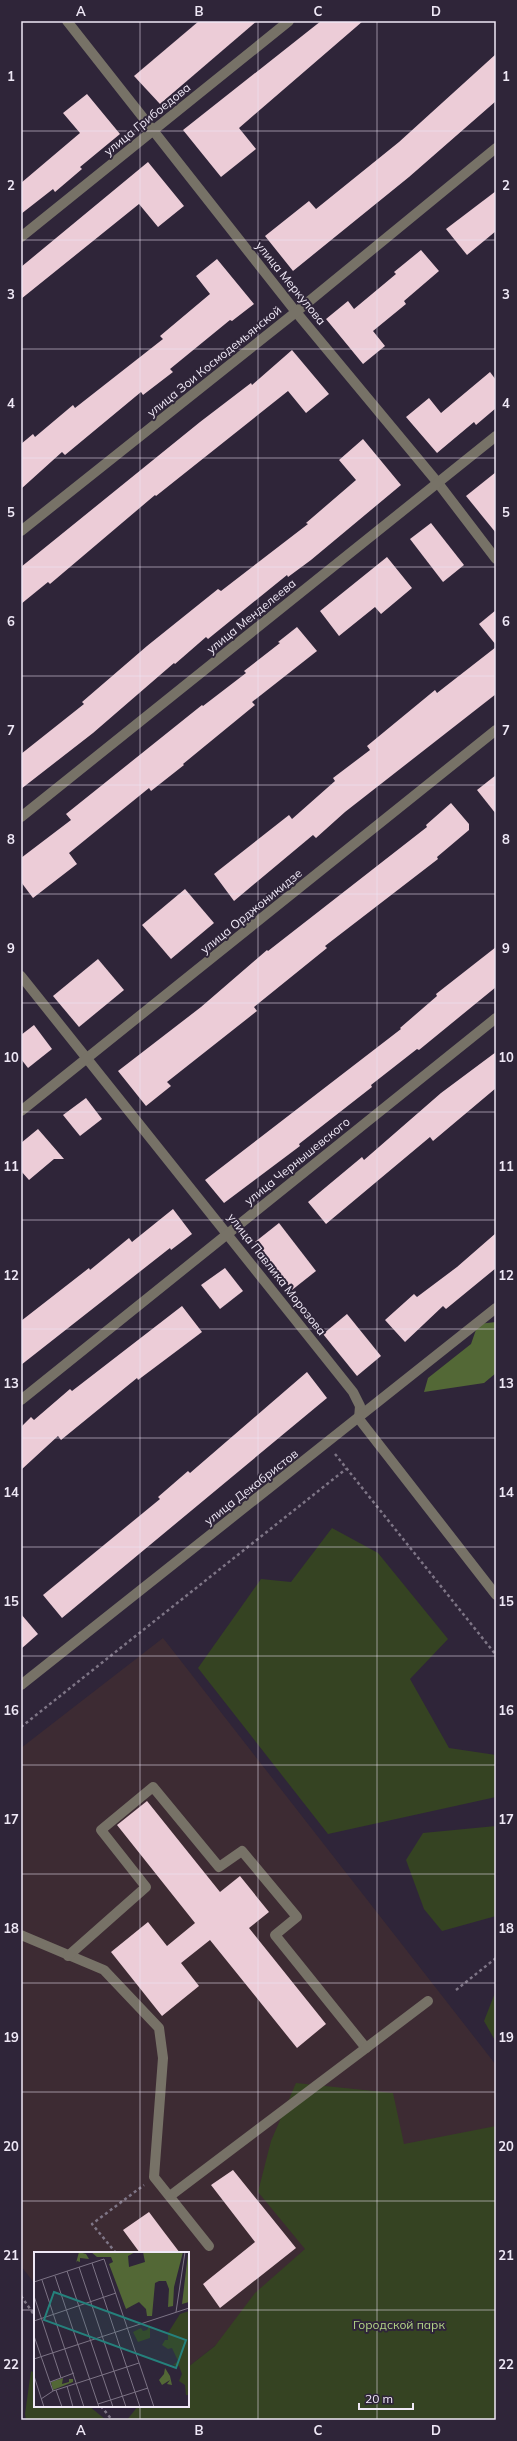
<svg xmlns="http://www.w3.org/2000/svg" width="517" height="2441" font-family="Mulish,sans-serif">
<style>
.medical{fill:#3d2b33}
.green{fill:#354322}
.forest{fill:#536836}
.building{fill:#ecccd7}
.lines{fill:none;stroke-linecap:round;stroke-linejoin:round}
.path{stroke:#7e7586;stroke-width:2.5;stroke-dasharray:3 3;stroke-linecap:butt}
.minor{stroke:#777267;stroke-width:10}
.grid{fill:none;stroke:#efe8f6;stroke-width:1;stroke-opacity:0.55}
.labels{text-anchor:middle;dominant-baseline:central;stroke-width:4;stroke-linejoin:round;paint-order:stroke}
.street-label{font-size:12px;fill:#efe8f6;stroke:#2f2539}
.park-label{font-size:12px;fill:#b3d487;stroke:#2f2539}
.inset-road{fill:none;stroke:#7c7385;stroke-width:1}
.view{fill:#25817c;fill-opacity:0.15;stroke:#25817c;stroke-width:2}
.inset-edge{fill:none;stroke:#efe8f6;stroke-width:2}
.neatline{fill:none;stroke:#efe8f6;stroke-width:1.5}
.grid-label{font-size:13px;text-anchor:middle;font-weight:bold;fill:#efe8f6}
</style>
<rect width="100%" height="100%" fill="#2f2539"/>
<!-- medical -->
<path class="medical" d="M163 1638 496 2065V2126L188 2367V2253H35V2284L21 2266V1748Z"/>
<!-- green -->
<g class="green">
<path d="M332 1528 378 1553 448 1639 410 1679 449 1748 496 1755V1797L328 1834 198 1668 261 1579 291 1582Z"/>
<path d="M496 1826V1916L442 1931 424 1909 406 1860 423 1833Z"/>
<path d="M495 1993H496V2042L484 2021Z"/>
<path d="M296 2083 393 2093 404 2144 496 2126V2420H127L138 2406H188V2367L215 2346 255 2293 305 2249 258 2192 271 2141Z"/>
<path d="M31 2371 35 2373V2406H89L106 2420H26L25 2414Z"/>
</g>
<!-- forest -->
<path class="forest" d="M496 1322V1373L484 1383 424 1392 428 1378 471 1344 478 1324Z"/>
<!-- building -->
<g class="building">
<path d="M199 21H257L160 104 134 76Z"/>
<path d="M321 21H363L239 128 256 149 221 177 183 130Z"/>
<path d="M496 54V101L409 177 293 271 265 236 309 201 316 209 399 142Z"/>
<path d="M87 94 120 134 80 167 82 169 55 192 53 189 21 214V183L80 133 63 113Z"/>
<path d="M148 162 184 206 158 227 139 204 21 299V267Z"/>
<path d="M496 191V231L467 255 446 229Z"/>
<path d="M421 250 439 271 404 301 406 304 373 331 385 346 363 364 326 319 348 301 354 309 396 274 394 272Z"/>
<path d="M217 259 254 304 232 321 230 320 170 369 173 372 143 395 141 392 65 455 62 452 21 489V444L33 434 35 437 73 405 75 408 163 339 160 336 210 294 196 276Z"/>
<path d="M292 350 329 394 306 413 288 391 156 496 155 495 50 584 48 582 21 604V567L200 422 251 383 252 385Z"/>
<path d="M490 372 496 380V408L476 425 474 422 437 453 406 417 429 398 441 413Z"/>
<path d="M363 439 401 485 311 560 288 577 287 575 208 639 206 637 175 664 174 663 93 733 21 789V754L84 704 82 702 147 646 218 589 221 591 308 524 306 523 356 480 339 460Z"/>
<path d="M496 472V533L466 496Z"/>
<path d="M431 523 464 565 443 582 410 539Z"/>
<path d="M387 557 412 588 381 614 375 607 339 636 320 611Z"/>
<path d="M496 610V645L479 624Z"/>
<path d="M297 627 317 651 252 702 255 705 183 764 184 765 151 791 149 788 69 853 77 864 33 898 21 882V858L71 820 66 814 202 705 203 706 246 673 244 671 280 643 278 642Z"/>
<path d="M496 647V694L345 812 316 838 313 835 234 901 214 874 289 815 292 819 335 781 333 778 370 750 367 746 435 690 437 693Z"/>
<path d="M496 775V814L477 790Z"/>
<path d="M451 803 469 824V830L437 857 438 859 325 946 327 948 254 1007 257 1011 167 1082 171 1086 146 1106 118 1071 201 1007 267 950 268 951 427 827 426 825Z"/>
<path d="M185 889 214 923 171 959 142 925Z"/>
<path d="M496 947V987L419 1050 417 1049 371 1085 372 1087 299 1144 300 1146 224 1203 205 1180 401 1029 400 1028 437 996 436 994Z"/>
<path d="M98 959 124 990 79 1027 53 996Z"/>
<path d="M34 1025 52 1049 28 1068 21 1059V1035Z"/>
<path d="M496 1052V1088L433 1141 430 1137 326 1224 308 1202 362 1157 364 1160 441 1093Z"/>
<path d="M86 1098 102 1119 80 1136 63 1115Z"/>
<path d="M38 1129 64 1159H54L29 1180 21 1171V1143Z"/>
<path d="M173 1209 192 1234 171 1250 170 1248 21 1365V1321L89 1268 90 1270 129 1238 132 1242Z"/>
<path d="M279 1223 316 1271 292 1290 255 1242Z"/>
<path d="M496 1233V1268L446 1309 443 1306 405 1342 385 1320 414 1294 417 1297 457 1267Z"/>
<path d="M225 1268 243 1291 220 1309 201 1285Z"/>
<path d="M182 1306 202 1332 138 1380 137 1378 61 1440 58 1436 21 1470V1427L31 1417 34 1420 70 1389 72 1391Z"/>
<path d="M347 1314 381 1356 357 1376 323 1334Z"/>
<path d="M307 1372 327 1398 62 1618 43 1595 160 1499 158 1497 188 1471 190 1473Z"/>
<path d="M21 1614 38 1634 21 1649Z"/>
<path d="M147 1801 220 1892 240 1876 269 1912 249 1928 326 2024 297 2048 210 1940 181 1963 199 1986 162 2016 111 1952 148 1922 167 1946 195 1923 117 1825Z"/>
<path d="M233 2170 296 2248 220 2308 203 2284 255 2242 211 2185Z"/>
<path d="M149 2212 164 2232 180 2253H140L123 2230Z"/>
</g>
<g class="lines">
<!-- path -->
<g class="path">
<path d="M335 1454 496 1655"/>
<path d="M21 1727 346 1469"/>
<path d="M456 1990 496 1958"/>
<path d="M116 2253 92 2224 144 2185"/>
<path d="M21 2296 35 2316"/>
<path d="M101 2406 112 2420"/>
</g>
<!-- minor -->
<g class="minor">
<path d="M67 21 296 312 438 483 496 559"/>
<path d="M21 237 289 21"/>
<path d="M21 531 296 312 496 148"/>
<path d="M21 817 496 436"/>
<path d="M21 976 353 1392 360 1406 359 1419 496 1595"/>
<path d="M21 1111 496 730"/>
<path d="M21 1400 496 1018"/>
<path d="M21 1685 496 1308"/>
<path d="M21 1935 104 1970 159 2028 163 2058 154 2177 209 2246"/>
<path d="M68 1956 146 1887 101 1830 153 1787 219 1867 242 1851 297 1917 275 1935 366 2048 170 2196"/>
<path d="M366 2048 428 2001"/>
</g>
</g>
<!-- grid -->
<path class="grid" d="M140 21V2253M258 21V2420M377 21V2420M21 131H496M21 240H496M21 349H496M21 458H496M21 567H496M21 676H496M21 785H496M21 894H496M21 1003H496M21 1112H496M21 1220H496M21 1329H496M21 1438H496M21 1547H496M21 1656H496M21 1765H496M21 1874H496M21 1983H496M21 2092H496M21 2201H496M21 2310H35M188 2310H496M140 2406V2420"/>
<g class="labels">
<!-- street labels -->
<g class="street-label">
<text transform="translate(147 119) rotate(-39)">улица Грибоедова</text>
<text transform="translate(291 283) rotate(51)">улица Меркулова</text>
<text transform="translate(214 361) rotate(-39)">улица Зои Космодемьянской</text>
<text transform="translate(251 616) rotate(-39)">улица Менделеева</text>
<text transform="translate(251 911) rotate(-39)">улица Орджоникидзе</text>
<text transform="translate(297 1161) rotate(-39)">улица Чернышевского</text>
<text transform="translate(277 1274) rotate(52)">улица Павлика Морозова</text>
<text transform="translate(251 1487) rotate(-38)">улица Декабристов</text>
</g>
<!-- park labels -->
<g class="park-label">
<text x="399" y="2324">Городской парк</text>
</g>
</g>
<!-- overview -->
<g transform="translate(34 2252)">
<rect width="155" height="155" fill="#2f2539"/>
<path d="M155 59V143H152L151 133 145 129 148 122 145 114 139 113 144 109 138 96 134 97 128 93 131 88H134V81L146 62ZM116 72V86L104 90 99 80 107 76 109 79 113 78Z" fill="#354322"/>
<path d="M45 0 52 2 55 7 46 6V10L43 9 42 11ZM57 0H101L94 4 95 15 111 10 109 0H149L140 35 139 54 134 55 135 37 132 29H125L121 31 118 64H113L112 57 105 50 92 57 75 12 79 10 77 5H63ZM154 0 155 50 148 52 154 2ZM131 116 136 124 138 133 133 132 136 128 128 133 125 128 130 122ZM29 126 28 132 35 130V127H39V130L19 138 17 130Z" fill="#536836"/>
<path class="inset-road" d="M58 11 106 155M45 15 92 155M33 19 79 155M21 24 65 155M8 28 50 155M0 30 70 7 120 155M0 44 27 126M142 60 151 0M0 69 82 41M0 84 19 139M0 107 155 56M0 124 10 155M16 130 40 121M33 134 39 155M22 138 28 155M7 147 19 139 105 111M64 152 114 136"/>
<path class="view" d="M20 40 152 88 142 116 10 68Z"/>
<rect width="155" height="155" class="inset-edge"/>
</g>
<!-- border -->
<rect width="517" height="2441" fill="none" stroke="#2f2539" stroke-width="44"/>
<!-- scale -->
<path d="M359 2403v6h54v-6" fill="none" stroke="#efe8f6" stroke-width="2"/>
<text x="365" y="2403" font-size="12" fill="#efe8f6" stroke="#2f2539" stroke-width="3" paint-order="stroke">20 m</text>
<rect x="22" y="22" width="473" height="2397" class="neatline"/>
<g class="grid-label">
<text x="81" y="16">A</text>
<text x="199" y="16">B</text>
<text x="318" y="16">C</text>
<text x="436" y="16">D</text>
<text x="11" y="81">1</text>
<text x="506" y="81">1</text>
<text x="11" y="190">2</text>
<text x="506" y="190">2</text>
<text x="11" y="299">3</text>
<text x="506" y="299">3</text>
<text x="11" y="408">4</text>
<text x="506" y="408">4</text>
<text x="11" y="517">5</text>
<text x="506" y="517">5</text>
<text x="11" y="626">6</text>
<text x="506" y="626">6</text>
<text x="11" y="735">7</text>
<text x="506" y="735">7</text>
<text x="11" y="844">8</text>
<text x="506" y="844">8</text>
<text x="11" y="953">9</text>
<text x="506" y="953">9</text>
<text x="11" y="1062">10</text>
<text x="506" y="1062">10</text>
<text x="11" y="1171">11</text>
<text x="506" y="1171">11</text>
<text x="11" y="1280">12</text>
<text x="506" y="1280">12</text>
<text x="11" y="1388">13</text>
<text x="506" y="1388">13</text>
<text x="11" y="1497">14</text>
<text x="506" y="1497">14</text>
<text x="11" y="1606">15</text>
<text x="506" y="1606">15</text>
<text x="11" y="1715">16</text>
<text x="506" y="1715">16</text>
<text x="11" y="1824">17</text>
<text x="506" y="1824">17</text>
<text x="11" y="1933">18</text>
<text x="506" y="1933">18</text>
<text x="11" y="2042">19</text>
<text x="506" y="2042">19</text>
<text x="11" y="2151">20</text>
<text x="506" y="2151">20</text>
<text x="11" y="2260">21</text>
<text x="506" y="2260">21</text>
<text x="11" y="2369">22</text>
<text x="506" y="2369">22</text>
<text x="81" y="2435">A</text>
<text x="199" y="2435">B</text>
<text x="318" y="2435">C</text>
<text x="436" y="2435">D</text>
</g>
</svg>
